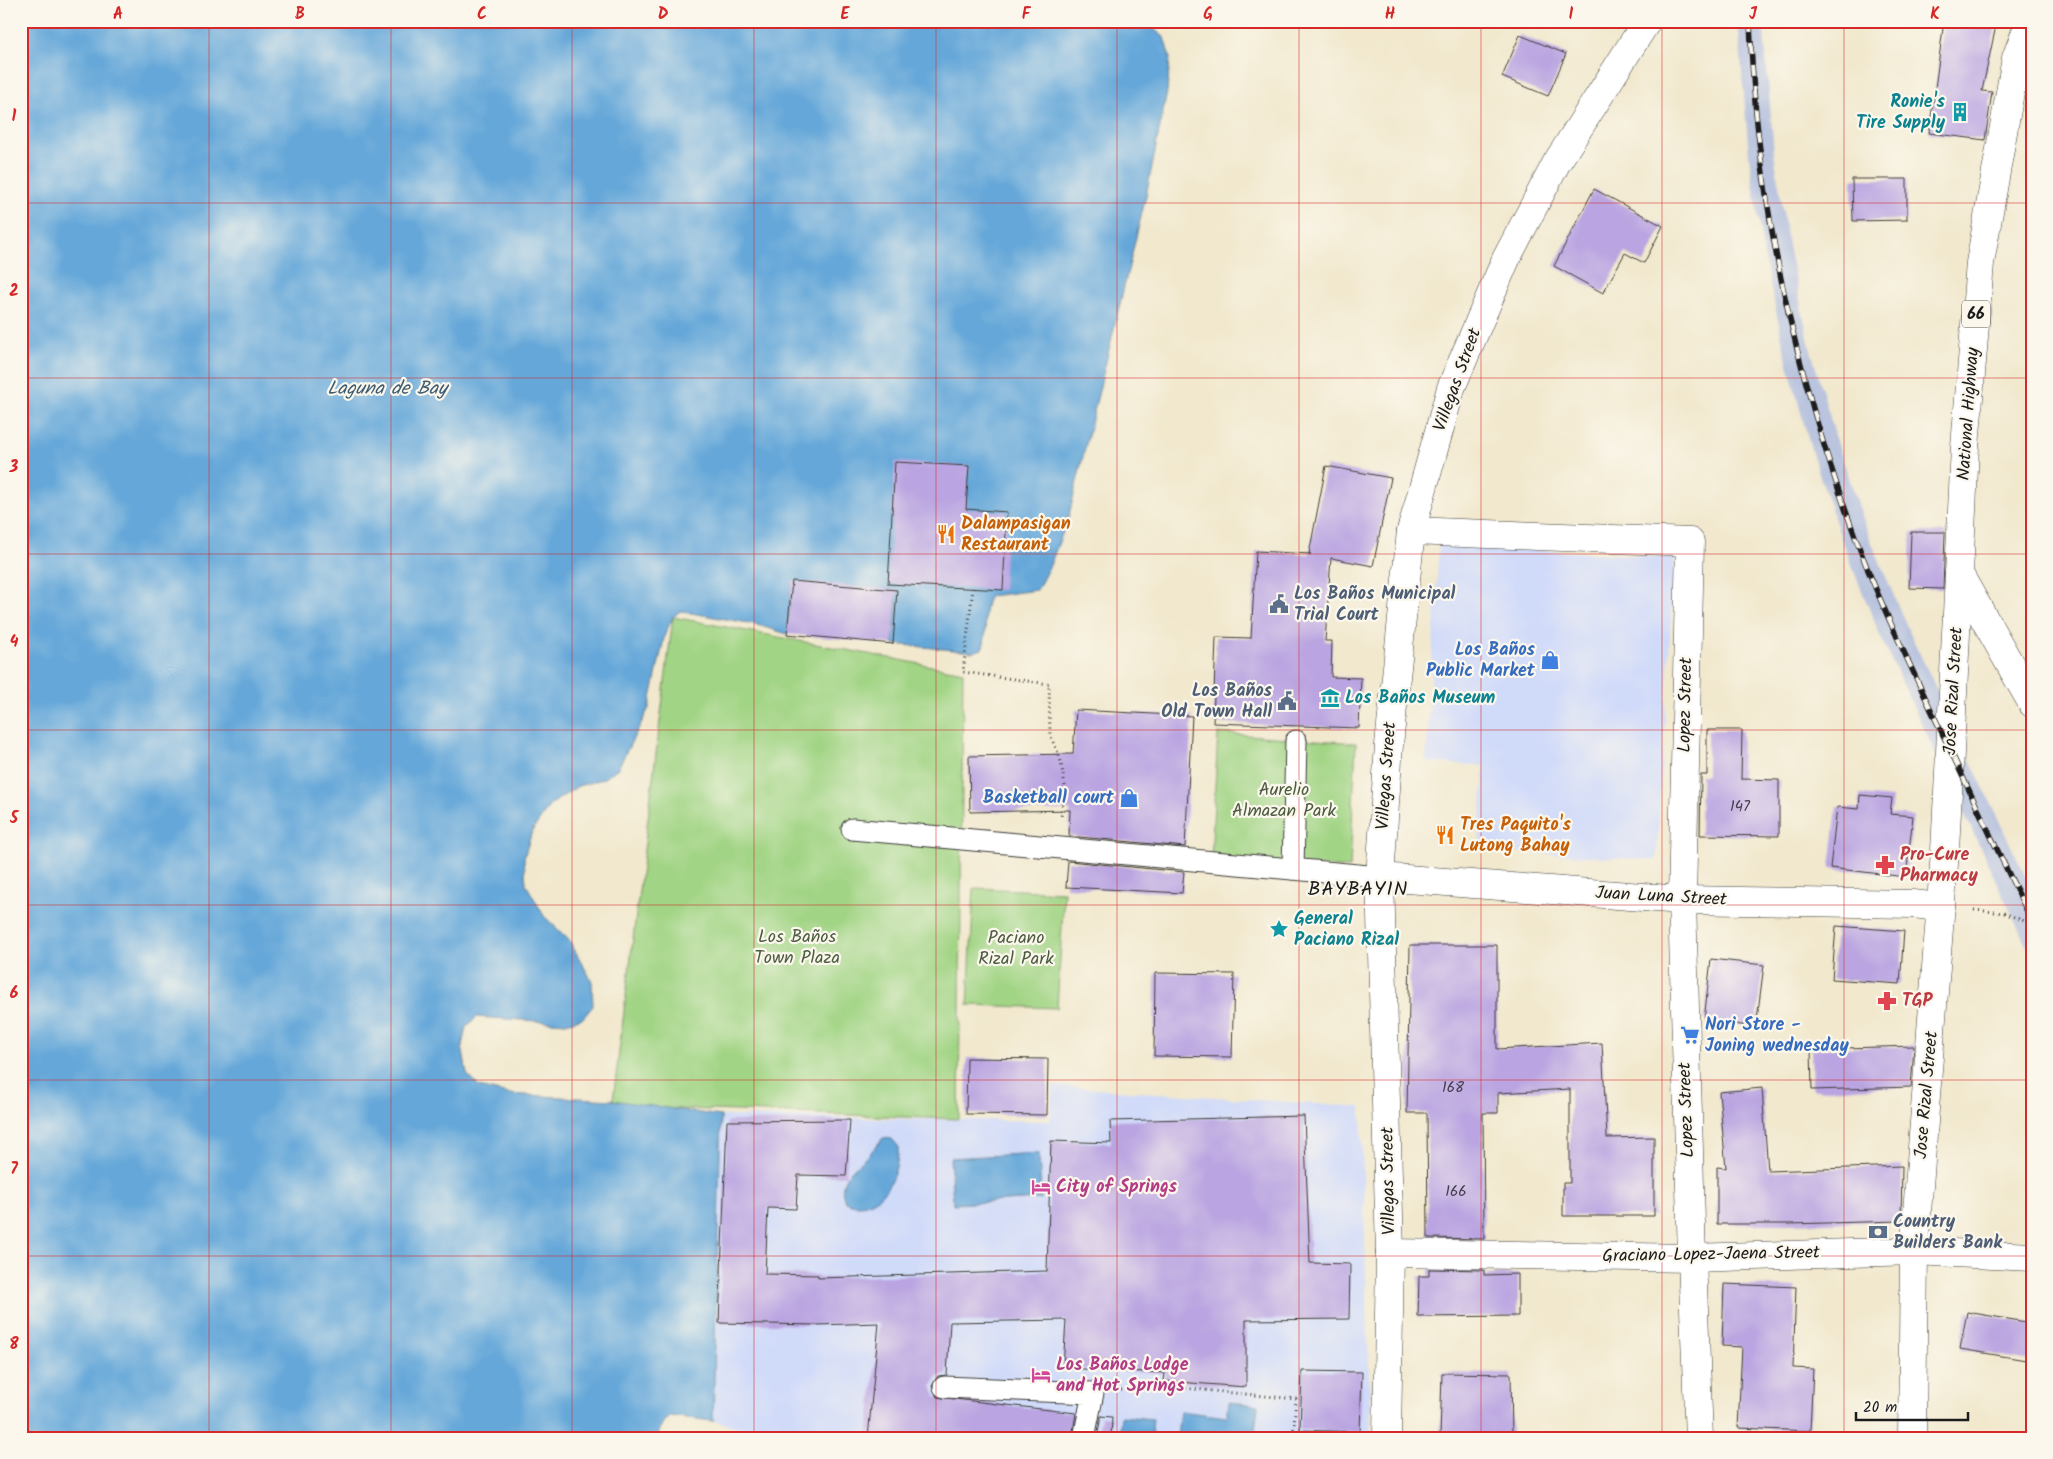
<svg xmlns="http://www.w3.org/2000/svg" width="2053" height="1459" font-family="Kalam,sans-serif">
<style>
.built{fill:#d0daf9}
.industrial{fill:#bac4de}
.green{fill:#a1d484;stroke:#5e7850}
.water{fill:#65a7d9;stroke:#40627a}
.building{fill:#baa4e1}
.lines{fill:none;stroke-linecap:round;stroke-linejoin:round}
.lane-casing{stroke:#3c3b37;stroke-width:23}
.street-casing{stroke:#3c3b37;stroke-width:29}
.secondary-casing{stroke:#3c3b37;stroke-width:29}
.primary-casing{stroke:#3c3b37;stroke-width:29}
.path{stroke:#3c3b37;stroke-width:3;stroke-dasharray:1 4;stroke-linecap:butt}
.lane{stroke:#fff;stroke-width:21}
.street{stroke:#fff;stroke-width:28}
.secondary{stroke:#fff;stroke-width:28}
.primary{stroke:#fff;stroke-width:28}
.rail-casing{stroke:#1c1c1c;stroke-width:5.5}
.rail{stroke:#fbf7ec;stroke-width:4;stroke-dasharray:11;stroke-linecap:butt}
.grid{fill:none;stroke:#d62828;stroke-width:1;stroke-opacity:0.55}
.labels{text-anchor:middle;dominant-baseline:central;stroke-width:4.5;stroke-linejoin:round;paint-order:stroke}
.number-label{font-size:15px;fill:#443e4d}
.shield{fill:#fbf7ec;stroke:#5f5e5a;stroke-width:1}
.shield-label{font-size:16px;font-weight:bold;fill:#1c1c1c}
.culture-label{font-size:18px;font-weight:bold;fill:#0d838f;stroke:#fbf7ec;text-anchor:start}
.street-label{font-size:18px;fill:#1c1c1c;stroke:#fbf7ec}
.food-label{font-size:18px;font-weight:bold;fill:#c56008;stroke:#fbf7ec;text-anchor:start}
.service-label{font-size:18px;font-weight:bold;fill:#4e5e75;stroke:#fbf7ec;text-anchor:start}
.shop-label{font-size:18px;font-weight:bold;fill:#366cbe;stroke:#fbf7ec;text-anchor:end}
.park-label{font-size:18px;fill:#4b5c40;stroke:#fbf7ec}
.health-label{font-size:18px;font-weight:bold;fill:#be3a42;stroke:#fbf7ec;text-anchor:start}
.hotel-label{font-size:18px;font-weight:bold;fill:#b23c85;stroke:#fbf7ec;text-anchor:start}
.water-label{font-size:19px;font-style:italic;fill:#3d5b71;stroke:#fbf7ec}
.quarter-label{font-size:20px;letter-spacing:1px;fill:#1c1c1c;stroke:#fbf7ec}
.neatline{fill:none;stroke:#d62828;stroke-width:2}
.grid-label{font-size:16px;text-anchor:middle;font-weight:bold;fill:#d62828}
</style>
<rect width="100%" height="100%" fill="#fbf7ec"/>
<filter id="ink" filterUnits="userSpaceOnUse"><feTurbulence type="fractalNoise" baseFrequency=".02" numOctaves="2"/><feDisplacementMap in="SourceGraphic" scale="10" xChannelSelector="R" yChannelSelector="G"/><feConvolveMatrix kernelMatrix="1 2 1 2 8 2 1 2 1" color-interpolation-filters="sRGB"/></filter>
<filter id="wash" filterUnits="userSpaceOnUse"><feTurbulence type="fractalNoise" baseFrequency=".0096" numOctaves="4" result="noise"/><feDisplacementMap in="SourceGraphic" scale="20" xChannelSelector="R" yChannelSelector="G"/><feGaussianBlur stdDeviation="1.12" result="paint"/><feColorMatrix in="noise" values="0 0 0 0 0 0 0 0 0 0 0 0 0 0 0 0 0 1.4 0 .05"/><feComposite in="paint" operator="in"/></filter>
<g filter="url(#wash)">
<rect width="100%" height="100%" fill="#f1e8cd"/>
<!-- built -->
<g class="built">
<path d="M1439 544 1675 558 1656 860 1479 850 1484 766 1426 762Z"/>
<path d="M1053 1086 1361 1107 1371 1438H786L713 1421 721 1116 1050 1121Z"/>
</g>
<!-- industrial -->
<path class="industrial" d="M1738 21H1763L1774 153 1789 251 1810 347 1837 442 1869 536 1907 627 2032 890V957L1881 638 1843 544 1811 450 1785 353 1764 255 1749 157Z"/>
<!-- green -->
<g class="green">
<path d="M673 617 963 672 959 1119 656 1108 613 1100Z"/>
<path d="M1218 733 1356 743 1350 868 1211 858Z"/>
<path d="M974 888 1064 892 1057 1008 968 1005Z"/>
</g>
<!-- water -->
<g class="water">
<path d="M21 21H1144L1164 37 1170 58 1167 92 1146 196 1068 519 1050 565 1037 590 990 596C980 612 990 632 982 649L973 652 893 644 897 590 792 582 787 634 754 624 680 611 673 617 665 634 649 708 618 768 603 779 578 786 550 805 532 831 524 858 526 884 544 916 569 940 592 981 593 1006 583 1018 566 1023 477 1017 466 1027 462 1046 467 1074 479 1087 508 1094 612 1100 721 1116 713 1421 671 1416 663 1422 657 1438H21Z"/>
<path d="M883 1138 892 1139 898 1146C900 1175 880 1216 845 1202 837 1180 850 1172 864 1159 871 1153 877 1145 883 1138Z"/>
<path d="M1039 1153 1041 1199 953 1204 950 1158Z"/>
<path d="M1229 1402 1258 1405 1254 1438 1177 1436 1180 1411 1227 1417Z"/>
<path d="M1121 1416 1153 1419 1151 1438H1119Z"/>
</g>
<g id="blocks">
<!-- building -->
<g class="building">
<path d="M1944 21H1997L1982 91 1992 92 1985 140 1929 133Z"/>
<path d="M1520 35 1566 54 1548 96 1502 77Z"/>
<path d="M1852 179H1907V220L1853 221Z"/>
<path d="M1594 189 1663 226 1644 263 1625 253 1603 293 1554 266Z"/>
<path d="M895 462 969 466 966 509 1007 512 1003 590 888 584Z"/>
<path d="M1326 466 1391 478 1373 566 1331 558 1325 641H1332L1331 677 1361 678 1359 728 1213 723 1216 637 1251 638 1256 551 1311 554H1309Z"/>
<path d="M1911 532H1945L1943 589 1909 588Z"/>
<path d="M792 581 897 590 893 644 787 634Z"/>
<path d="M1076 710 1192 716 1185 847 1069 836 1070 810 970 812 969 756 1073 754Z"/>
<path d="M1707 730H1742L1741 779 1779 780V836L1700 835 1701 775H1707Z"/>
<path d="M1860 795 1892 798 1890 814 1913 816 1906 877 1830 868 1837 807 1859 809Z"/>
<path d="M1068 861 1184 872 1182 893 1066 887Z"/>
<path d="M1836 926 1904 931 1900 984 1832 979Z"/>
<path d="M1410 945H1497V1049L1602 1043 1607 1138 1654 1137V1216H1563V1183H1570V1089L1498 1093V1113H1483L1484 1239 1428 1238 1427 1113H1407Z"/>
<path d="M1711 959 1764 965 1756 1027 1704 1020Z"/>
<path d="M1155 973 1234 974 1232 1057 1154 1056Z"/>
<path d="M1914 1046 1911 1087 1812 1090 1811 1049Z"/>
<path d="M967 1058 1048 1059 1047 1115 966 1114Z"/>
<path d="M1762 1088 1768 1171 1902 1166 1901 1221 1789 1224H1717V1167L1726 1168 1719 1092Z"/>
<path d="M1304 1116 1310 1263 1350 1264 1349 1319 1246 1320V1387L1164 1381 1165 1373 1063 1368 1066 1320 950 1322 947 1375 938 1376 932 1386 937 1397 1076 1413 1072 1438H868L879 1323 817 1325 719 1323 727 1121 850 1120 846 1176 798 1175 796 1209 768 1208 765 1274 818 1275V1278L1047 1271 1051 1141 1111 1143 1110 1121Z"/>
<path d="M1429 1269 1484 1270V1275L1518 1274V1316L1418 1317 1419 1276H1429Z"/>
<path d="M1724 1284 1796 1287 1793 1368 1813 1369 1810 1431 1738 1428 1742 1347 1722 1346Z"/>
<path d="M1967 1312 2032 1323V1361L1960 1349Z"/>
<path d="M1302 1371 1362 1372 1360 1432 1300 1430Z"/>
<path d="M1442 1373 1511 1374 1512 1438H1440Z"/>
<path d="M1101 1416 1112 1417 1111 1438H1097Z"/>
</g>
</g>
</g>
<g filter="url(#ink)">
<use href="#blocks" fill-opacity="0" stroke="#3c3b37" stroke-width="1"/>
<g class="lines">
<!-- lane casing -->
<g class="lane-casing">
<g id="lane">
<path d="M852 829 1380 877"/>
<path d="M1293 869 1296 741"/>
<path d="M944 1387 1093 1393 1084 1438"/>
</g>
</g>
<!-- street casing -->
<g class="street-casing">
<g id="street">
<path d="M1411 531 1690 542 1682 900 1692 1258 1699 1438"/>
<path d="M1914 1251 2032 1257"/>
<path d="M1387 1438 1390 1253"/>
</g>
</g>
<!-- secondary casing -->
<g class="secondary-casing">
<g id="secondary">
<path d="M1647 21 1557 162 1506 259 1451 388 1411 531 1389 745 1380 877 1390 1253 1692 1258 1914 1251"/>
<path d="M1380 877 1682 900 1912 904 1941 907"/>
<path d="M1912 1438 1914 1251 1945 851 1959 574"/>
</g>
</g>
<!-- primary casing -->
<g class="primary-casing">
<path id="primary" d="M2030 21 2016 58 1980 263 1965 447 1959 574 2032 703"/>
</g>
<!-- path -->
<g class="path">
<path d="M973 588 963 672 1049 684 1050 735 1060 757 1065 786 1061 817"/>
<path d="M1974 910 2004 913 2032 924"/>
<path d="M1121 1390 1162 1386 1296 1399 1293 1437 1309 1438"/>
</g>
<!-- lane -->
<use href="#lane" class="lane"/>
<!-- street -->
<use href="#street" class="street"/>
<!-- secondary -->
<use href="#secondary" class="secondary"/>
<!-- primary -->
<use href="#primary" class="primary"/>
<!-- rail casing -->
<g class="rail-casing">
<path id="rail" d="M1750 21C1756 198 1795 374 1856 539 1878 599 1906 656 1933 714 1966 783 1998 853 2032 921"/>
</g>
<!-- rail -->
<use href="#rail" class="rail"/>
</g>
</g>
<!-- grid -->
<path class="grid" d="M209 21V1438M391 21V1438M572 21V1438M754 21V1438M936 21V1438M1117 21V1438M1299 21V1438M1481 21V1438M1662 21V1438M1844 21V1438M21 203H2032M21 378H2032M21 554H2032M21 730H2032M21 905H2032M21 1080H2032M21 1256H2032"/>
<!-- icons -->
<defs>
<g id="building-bare" transform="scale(1.5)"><path d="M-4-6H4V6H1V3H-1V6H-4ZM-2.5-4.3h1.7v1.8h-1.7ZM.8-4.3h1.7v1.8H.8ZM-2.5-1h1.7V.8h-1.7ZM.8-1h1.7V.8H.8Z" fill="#0f9aa8" stroke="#fbf7ec" stroke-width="2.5" paint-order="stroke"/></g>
<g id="restaurant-bare" transform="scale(1.5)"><path d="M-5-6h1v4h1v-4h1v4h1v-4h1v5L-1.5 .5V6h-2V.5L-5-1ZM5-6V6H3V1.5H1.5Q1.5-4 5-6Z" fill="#e8710a" stroke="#fbf7ec" stroke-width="2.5" paint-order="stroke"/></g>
<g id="civic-bare" transform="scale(1.5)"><path d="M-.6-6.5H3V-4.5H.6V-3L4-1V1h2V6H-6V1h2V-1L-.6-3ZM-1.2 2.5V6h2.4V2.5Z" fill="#5c6f8a" stroke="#fbf7ec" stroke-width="2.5" paint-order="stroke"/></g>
<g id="shop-bare" transform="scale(1.5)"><path d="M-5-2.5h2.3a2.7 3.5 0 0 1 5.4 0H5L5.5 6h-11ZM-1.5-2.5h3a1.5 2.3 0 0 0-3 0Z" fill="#3f7fe0" stroke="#fbf7ec" stroke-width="2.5" paint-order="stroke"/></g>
<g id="museum-bare" transform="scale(1.5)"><path d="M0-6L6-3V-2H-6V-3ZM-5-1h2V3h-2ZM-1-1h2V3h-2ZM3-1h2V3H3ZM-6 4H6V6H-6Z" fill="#0f9aa8" stroke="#fbf7ec" stroke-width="2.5" paint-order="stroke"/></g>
<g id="pharmacy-bare" transform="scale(1.5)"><path d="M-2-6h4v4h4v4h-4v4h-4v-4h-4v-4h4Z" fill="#e0444e" stroke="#fbf7ec" stroke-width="2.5" paint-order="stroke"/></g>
<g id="sight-bare" transform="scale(1.5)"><path d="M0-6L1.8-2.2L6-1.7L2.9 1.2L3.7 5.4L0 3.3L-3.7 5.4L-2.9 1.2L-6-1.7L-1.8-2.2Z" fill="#0f9aa8" stroke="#fbf7ec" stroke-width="2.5" paint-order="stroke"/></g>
<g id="supermarket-bare" transform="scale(1.5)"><path d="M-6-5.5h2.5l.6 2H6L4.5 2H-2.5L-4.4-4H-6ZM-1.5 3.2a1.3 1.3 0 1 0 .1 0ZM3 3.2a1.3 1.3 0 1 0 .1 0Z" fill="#3f7fe0" stroke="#fbf7ec" stroke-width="2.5" paint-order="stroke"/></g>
<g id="hotel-bare" transform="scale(1.5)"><path d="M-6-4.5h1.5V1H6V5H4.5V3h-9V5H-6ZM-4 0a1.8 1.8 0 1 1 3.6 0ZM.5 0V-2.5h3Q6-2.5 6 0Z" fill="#d1479c" stroke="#fbf7ec" stroke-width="2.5" paint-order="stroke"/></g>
<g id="bank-bare" transform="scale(1.5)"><path d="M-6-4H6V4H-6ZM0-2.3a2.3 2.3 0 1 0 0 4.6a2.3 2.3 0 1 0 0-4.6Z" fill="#5c6f8a" stroke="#fbf7ec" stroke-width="2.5" paint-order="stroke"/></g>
</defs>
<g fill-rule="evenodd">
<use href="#building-bare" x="1960" y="112"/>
<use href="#restaurant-bare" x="946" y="534"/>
<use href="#civic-bare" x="1279" y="604"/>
<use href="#shop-bare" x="1550" y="660"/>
<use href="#museum-bare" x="1330" y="698"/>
<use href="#civic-bare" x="1287" y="701"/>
<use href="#shop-bare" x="1129" y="798"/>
<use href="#restaurant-bare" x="1445" y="835"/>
<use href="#pharmacy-bare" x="1885" y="865"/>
<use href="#sight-bare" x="1279" y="929"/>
<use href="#pharmacy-bare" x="1887" y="1001"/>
<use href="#supermarket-bare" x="1690" y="1035"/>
<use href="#hotel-bare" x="1041" y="1187"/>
<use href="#bank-bare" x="1878" y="1232"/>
<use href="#hotel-bare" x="1041" y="1375"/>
</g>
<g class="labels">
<!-- number labels -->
<g class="number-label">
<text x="1740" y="807">147</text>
<text x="1453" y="1088">168</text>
<text x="1456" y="1192">166</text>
</g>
<!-- shield labels -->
<rect class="shield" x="1962" y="300.5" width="28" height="27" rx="4"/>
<g class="shield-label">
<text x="1976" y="314">66</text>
</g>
<!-- culture labels -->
<g class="culture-label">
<text x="1945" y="102" text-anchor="end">Ronie's<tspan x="1945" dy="21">Tire Supply</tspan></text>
<text x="1345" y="698">Los Baños Museum</text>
<text x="1294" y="919">General<tspan x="1294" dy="21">Paciano Rizal</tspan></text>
</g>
<!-- street labels -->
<g class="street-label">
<text transform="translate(1458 380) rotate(-70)">Villegas Street</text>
<text transform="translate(1969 414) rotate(-86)">National Highway</text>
<text transform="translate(1954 691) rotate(-87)">Jose Rizal Street</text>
<text transform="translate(1686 705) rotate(-89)">Lopez Street</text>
<text transform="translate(1387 776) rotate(-86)">Villegas Street</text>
<text transform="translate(1661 897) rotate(3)">Juan Luna Street</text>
<text transform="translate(1927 1095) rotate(-85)">Jose Rizal Street</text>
<text transform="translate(1687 1110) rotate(-92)">Lopez Street</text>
<text transform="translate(1389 1181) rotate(-91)">Villegas Street</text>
<text transform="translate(1711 1255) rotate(-1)">Graciano Lopez-Jaena Street</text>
</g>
<!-- food labels -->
<g class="food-label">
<text x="961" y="524">Dalampasigan<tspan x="961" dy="21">Restaurant</tspan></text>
<text x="1460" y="825">Tres Paquito's<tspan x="1460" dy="21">Lutong Bahay</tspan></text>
</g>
<!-- service labels -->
<g class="service-label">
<text x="1294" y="594">Los Baños Municipal<tspan x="1294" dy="21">Trial Court</tspan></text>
<text x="1272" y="691" text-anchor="end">Los Baños<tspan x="1272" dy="21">Old Town Hall</tspan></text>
<text x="1893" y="1222">Country<tspan x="1893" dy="21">Builders Bank</tspan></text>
</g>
<!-- shop labels -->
<g class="shop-label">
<text x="1535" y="650">Los Baños<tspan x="1535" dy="21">Public Market</tspan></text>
<text x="1114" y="798">Basketball court</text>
<text x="1705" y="1025" text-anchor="start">Nori Store -<tspan x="1705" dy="21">Joning wednesday</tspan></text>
</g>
<!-- park labels -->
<g class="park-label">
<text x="1284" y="790">Aurelio<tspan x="1284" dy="21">Almazan Park</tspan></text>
<text x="797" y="937">Los Baños<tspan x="797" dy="21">Town Plaza</tspan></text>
<text x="1016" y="938">Paciano<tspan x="1016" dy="21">Rizal Park</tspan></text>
</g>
<!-- health labels -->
<g class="health-label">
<text x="1900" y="855">Pro-Cure<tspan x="1900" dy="21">Pharmacy</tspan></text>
<text x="1902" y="1001">TGP</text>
</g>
<!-- hotel labels -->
<g class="hotel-label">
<text x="1056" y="1187">City of Springs</text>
<text x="1056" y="1365">Los Baños Lodge<tspan x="1056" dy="21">and Hot Springs</tspan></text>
</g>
<!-- water labels -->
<g class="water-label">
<text x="387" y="389">Laguna de Bay</text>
</g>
<!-- quarter labels -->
<g class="quarter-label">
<text x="1358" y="890">BAYBAYIN</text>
</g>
</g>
<!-- margin -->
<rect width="2053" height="1459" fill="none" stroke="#fbf7ec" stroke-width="55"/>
<!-- scale -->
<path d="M1856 1412v8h112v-8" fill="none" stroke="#1c1c1c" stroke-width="2.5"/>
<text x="1863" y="1412" font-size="15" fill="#1c1c1c" stroke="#fbf7ec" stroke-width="4" paint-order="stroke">20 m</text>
<rect x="28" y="28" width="1998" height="1404" class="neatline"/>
<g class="grid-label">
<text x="118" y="19">A</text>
<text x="300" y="19">B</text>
<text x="482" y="19">C</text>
<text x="663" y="19">D</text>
<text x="845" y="19">E</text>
<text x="1026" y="19">F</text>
<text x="1208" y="19">G</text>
<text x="1390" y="19">H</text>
<text x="1571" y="19">I</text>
<text x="1753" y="19">J</text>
<text x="1935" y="19">K</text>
<text x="14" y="121">1</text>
<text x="14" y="296">2</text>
<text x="14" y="472">3</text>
<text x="14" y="647">4</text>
<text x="14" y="823">5</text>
<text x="14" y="998">6</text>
<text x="14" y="1174">7</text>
<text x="14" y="1349">8</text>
</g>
</svg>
